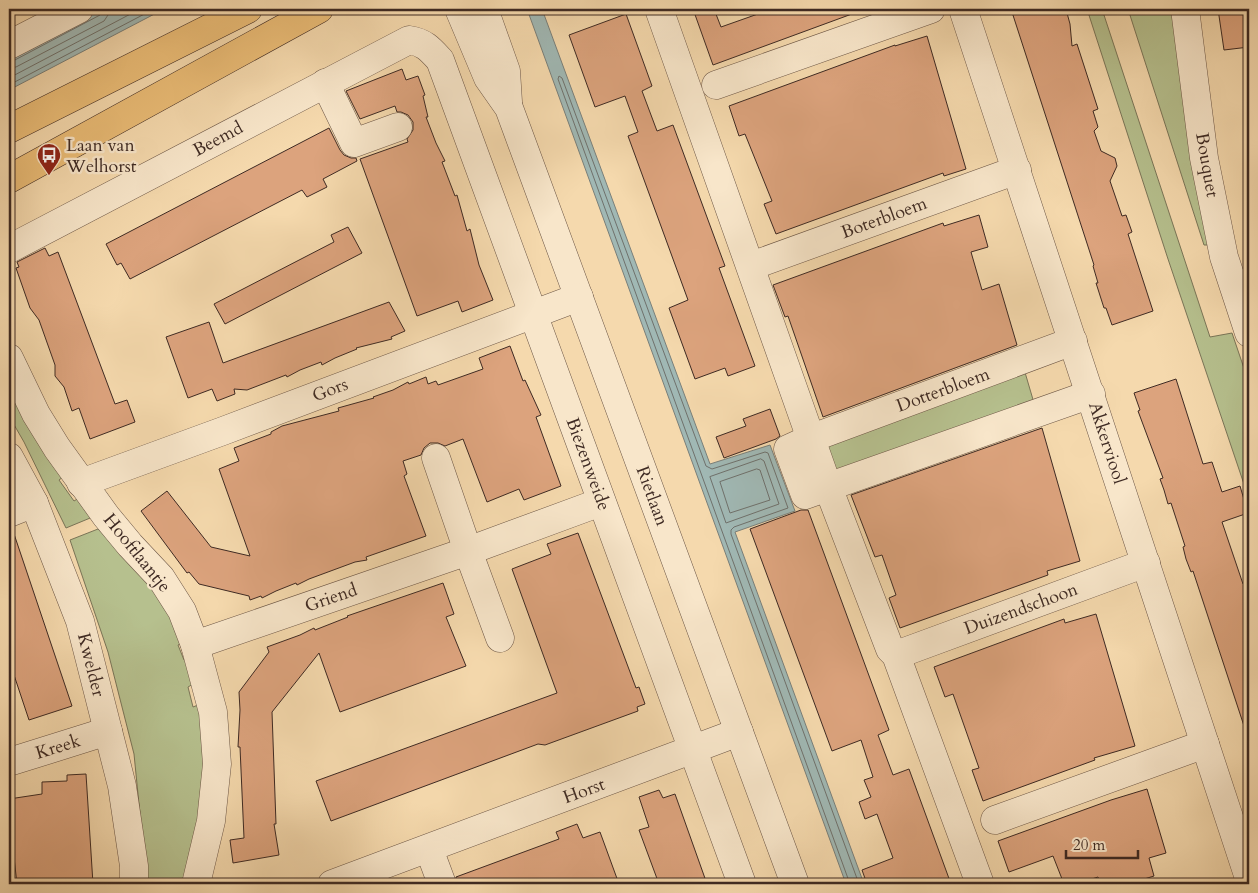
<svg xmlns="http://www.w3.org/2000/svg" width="1258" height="893" font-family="Cardo,serif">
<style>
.green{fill:#b6c08e;stroke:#7a7558}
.water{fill:#a0b8b4;stroke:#797f7a}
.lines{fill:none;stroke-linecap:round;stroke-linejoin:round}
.shore{stroke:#6f716c;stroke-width:1}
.building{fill:#dca37d;stroke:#3e2a23}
.minor-casing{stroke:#6c5646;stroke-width:29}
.major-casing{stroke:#3e2a23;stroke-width:29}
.minor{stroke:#f8e6ca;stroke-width:28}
.major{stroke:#eabc76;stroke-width:28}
.labels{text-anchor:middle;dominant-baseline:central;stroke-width:4.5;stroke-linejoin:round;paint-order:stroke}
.street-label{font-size:18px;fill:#3e2a23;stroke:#f8e6ca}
.poi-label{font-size:18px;fill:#3e2a23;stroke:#f8e6ca;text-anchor:start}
</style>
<rect width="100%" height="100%" fill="#f5d9ad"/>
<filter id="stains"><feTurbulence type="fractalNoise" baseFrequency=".004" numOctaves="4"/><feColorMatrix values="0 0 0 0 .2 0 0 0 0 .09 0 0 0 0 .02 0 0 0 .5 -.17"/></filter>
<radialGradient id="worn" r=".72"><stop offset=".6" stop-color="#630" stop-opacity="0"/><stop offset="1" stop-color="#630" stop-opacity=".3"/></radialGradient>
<!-- green -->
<g class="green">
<path d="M1087 9H1102L1210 337 1232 333 1249 383V499L1168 259Z"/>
<path d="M1128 9H1173L1208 245H1204Z"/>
<path d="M1024 369 1034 403 833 478 821 444Z"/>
<path d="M9 378 63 477 59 480 74 501 82 496 95 516 66 528 24 442 9 416Z"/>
<path d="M98 529 156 589 185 641 178 645 184 660 190 658 195 683 188 687 193 707 203 703 209 785 185 884H147L134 754 108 652 70 540Z"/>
</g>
<!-- water -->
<g class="water">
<path d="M102 9H164L9 90V58Z"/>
<path d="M527 9H542L710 464 770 445 795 511 735 532 864 884H846Z"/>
</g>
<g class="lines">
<!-- shore -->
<g class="shore">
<path d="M9 62 13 61 100 15 103 9"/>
<path d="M9 68 16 67 104 21 108 15 110 9"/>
<path d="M9 78 140 9"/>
<path d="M9 85 154 9"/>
<path d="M761 459 764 461 779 504 726 523 710 477Z"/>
<path d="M757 469 760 470 770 500 730 513 720 482Z"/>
<path d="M850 884 558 79 559 76 562 78 706 466 712 469 765 452 768 453 788 508 734 527 731 530V534L859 884"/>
</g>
</g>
<!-- building -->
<g class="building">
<path d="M693 9H714L721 27 772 9H860V11L713 65Z"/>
<path d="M1011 9H1056L1067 13 1070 24 1072 46 1077 44 1098 109 1093 111 1098 127 1094 131 1101 151 1115 158 1117 166 1110 181 1122 216 1126 215 1132 232 1128 234 1153 311 1112 325 1106 308H1104L1096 283H1098L1093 266 1094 265Z"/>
<path d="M1218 9H1249V47L1224 50Z"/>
<path d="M626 14 652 86 642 91 657 131 673 125 725 266 719 268 755 366 728 376 725 368 695 379 669 308 688 300 628 136 638 132 625 96 595 107 569 35Z"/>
<path d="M927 36 966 169 944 176 943 173 776 234 764 204 772 201 745 134 739 136 729 106 895 45V46Z"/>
<path d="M402 69 406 80 418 76 425 95 423 96 428 117H426L436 143 445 161 442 162 455 196 457 195 467 231 470 229 479 265 493 300 462 312 458 301 417 316 360 159 408 142 407 139 413 130V122L408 115 401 112H397L395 106 360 119 346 91Z"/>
<path d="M329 128 340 150 344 155 351 158H356L357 161 323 179 327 187 307 197 302 190 130 279 121 263 117 265 106 244Z"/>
<path d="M979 215 988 247 971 252 982 290 999 284 1017 345 823 417 788 316 785 317 773 285 943 223 944 226Z"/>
<path d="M348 227 362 253 225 324 214 304 334 242 331 235Z"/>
<path d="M45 248 49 256 58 252 115 404 127 400 135 422 90 439 79 408 72 411 64 387 55 376V365L39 320 30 308 16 268 19 267 17 262Z"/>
<path d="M389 302 405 331 391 337 392 339 356 348 357 349 335 358 322 365 321 362 300 370 287 377 286 375 247 390 234 389 235 394 217 401 212 389 188 398 166 337 209 322 223 363Z"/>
<path d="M510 346 523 381 525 380 541 415 536 417 561 486 524 500 519 489 487 502 463 439 445 446 438 443H430L424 448 421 455 403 461 407 474 404 476 426 536 366 557 367 560 355 562 309 579 297 585 296 583 276 591 262 598 261 596 250 600 249 596 199 584 189 572 187 573 141 511 167 491 211 547 250 556 219 469 239 461 234 448 271 434V432L282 426 339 411 338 408 374 398 373 397 393 390 408 382 409 384 426 377 428 384 436 381 438 385 483 369 479 358Z"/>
<path d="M1176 379 1203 464 1212 462 1222 492 1240 486 1248 513 1222 522 1243 584 1249 582V731L1246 732 1193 571 1191 572 1186 559 1183 547 1185 546 1171 503 1168 504 1164 490 1160 479 1163 478 1138 411 1140 410 1134 393Z"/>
<path d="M770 409 780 436 776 439 724 458 716 437 746 426 743 419Z"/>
<path d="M1042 428 1080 561 1047 571 1048 575 900 628 889 598 896 595 882 555 875 557 851 495Z"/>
<path d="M801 510H808L889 730 878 735 893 775 909 769 951 884H867L862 870 893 858 877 814 865 819 859 802 871 797 864 780 873 777 861 740 832 751 750 529Z"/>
<path d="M9 528H12L72 706 29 720 9 660Z"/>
<path d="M578 533 636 688 639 687 645 704 637 707 638 711 545 745 538 744 331 821 316 781 557 693 512 569 551 554 547 544Z"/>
<path d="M443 583 454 614 446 617 466 666 340 712 319 653 272 712 276 824H274L279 855 233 863 230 840 244 838 240 747H238L240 710 239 692 269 652 267 647 300 635 314 628 315 630 348 617 347 616Z"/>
<path d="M1096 614 1135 746 1094 758 1095 760 983 801 972 770 979 768 953 694 945 697 934 667 1064 619 1065 623Z"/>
<path d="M86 774 93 884H17L9 813V799L42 794V782L67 781V775Z"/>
<path d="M1147 789 1166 853 1149 858 1154 876 1128 884H1101L1098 877 1076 884H1064L1053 856 1009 872 998 841 1111 800Z"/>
<path d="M659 790 663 798 675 794 707 884H659L639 830 649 827 639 797Z"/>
<path d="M577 824 583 838 600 832 619 884H457L456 877 559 839 556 832Z"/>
</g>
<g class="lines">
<!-- minor casing -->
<g class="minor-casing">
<g id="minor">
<path d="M459 9 488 78 509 108 795 884"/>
<path d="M484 9 506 71 508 102"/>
<path d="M659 9 828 487 890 649 896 655 980 884"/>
<path d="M963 9 1249 878"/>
<path d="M1185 9 1204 158 1224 257 1249 333"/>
<path d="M9 45 79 9"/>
<path d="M325 83 354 143 398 127"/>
<path d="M716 85 931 9"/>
<path d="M9 249 409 40C424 42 430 49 440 60L742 884"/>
<path d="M751 266 1017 170"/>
<path d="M1073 341 812 438 788 449 805 495 1091 394"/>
<path d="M9 358 36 414 57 448 106 516 130 545 161 578 182 611 195 645 213 712 217 764 211 821 196 884"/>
<path d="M9 457 34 503 80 621 122 786 134 866V884"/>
<path d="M436 458 468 551 500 638"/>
<path d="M81 483 223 431 579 297"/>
<path d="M9 513 34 503"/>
<path d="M195 645 468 551 601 502"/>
<path d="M896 655 1146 563"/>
<path d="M9 762 108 731"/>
<path d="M995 820 1205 744"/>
<path d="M429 849 442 884"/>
<path d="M332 884 739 732"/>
</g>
</g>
<!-- major casing -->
<g class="major-casing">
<g id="major">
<path d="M9 129 248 9"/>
<path d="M9 179 319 9"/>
</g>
</g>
<!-- minor -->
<use href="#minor" class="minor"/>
<!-- major -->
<use href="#major" class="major"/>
</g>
<!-- icons -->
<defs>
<g id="bus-pin" transform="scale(1.25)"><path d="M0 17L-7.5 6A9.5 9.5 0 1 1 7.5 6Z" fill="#8f2418" stroke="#f8e6ca"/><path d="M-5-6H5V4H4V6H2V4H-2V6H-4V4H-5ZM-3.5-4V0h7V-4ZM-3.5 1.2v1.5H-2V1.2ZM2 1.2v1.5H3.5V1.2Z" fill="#fff"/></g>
</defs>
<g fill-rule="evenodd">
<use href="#bus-pin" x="49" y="155"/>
</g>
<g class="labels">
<!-- street labels -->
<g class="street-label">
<text transform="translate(218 139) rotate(-28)">Beemd</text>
<text transform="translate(1207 165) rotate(80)">Bouquet</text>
<text transform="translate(884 218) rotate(-20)">Boterbloem</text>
<text transform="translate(330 390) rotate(-21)">Gors</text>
<text transform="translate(943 390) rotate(-20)">Dotterbloem</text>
<text transform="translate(1107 443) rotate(72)">Akkerviool</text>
<text transform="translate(588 464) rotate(70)">Biezenweide</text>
<text transform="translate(652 496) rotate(70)">Rietlaan</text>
<text transform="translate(137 553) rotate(51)">Hooftlaantje</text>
<text transform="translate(331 598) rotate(-19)">Griend</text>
<text transform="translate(1021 609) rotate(-20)">Duizendschoon</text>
<text transform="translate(91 665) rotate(76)">Kwelder</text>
<text transform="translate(58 747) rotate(-17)">Kreek</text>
<text transform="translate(584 791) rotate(-20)">Horst</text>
</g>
<!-- poi labels -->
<g class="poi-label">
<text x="66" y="145">Laan van<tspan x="66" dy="21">Welhorst</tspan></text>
</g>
</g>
<!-- margin -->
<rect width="1258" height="893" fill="none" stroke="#f5d9ad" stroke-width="30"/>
<rect x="10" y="10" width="1238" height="873" fill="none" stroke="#3e2a23" stroke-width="2.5"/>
<rect x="15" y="15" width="1228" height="863" fill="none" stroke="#3e2a23"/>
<!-- scale -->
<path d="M1066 850v8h72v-8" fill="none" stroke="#3e2a23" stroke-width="2.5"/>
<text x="1073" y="850" font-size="15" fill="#3e2a23" stroke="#f8e6ca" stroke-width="4" paint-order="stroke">20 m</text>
<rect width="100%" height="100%" filter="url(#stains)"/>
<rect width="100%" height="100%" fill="url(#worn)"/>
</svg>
